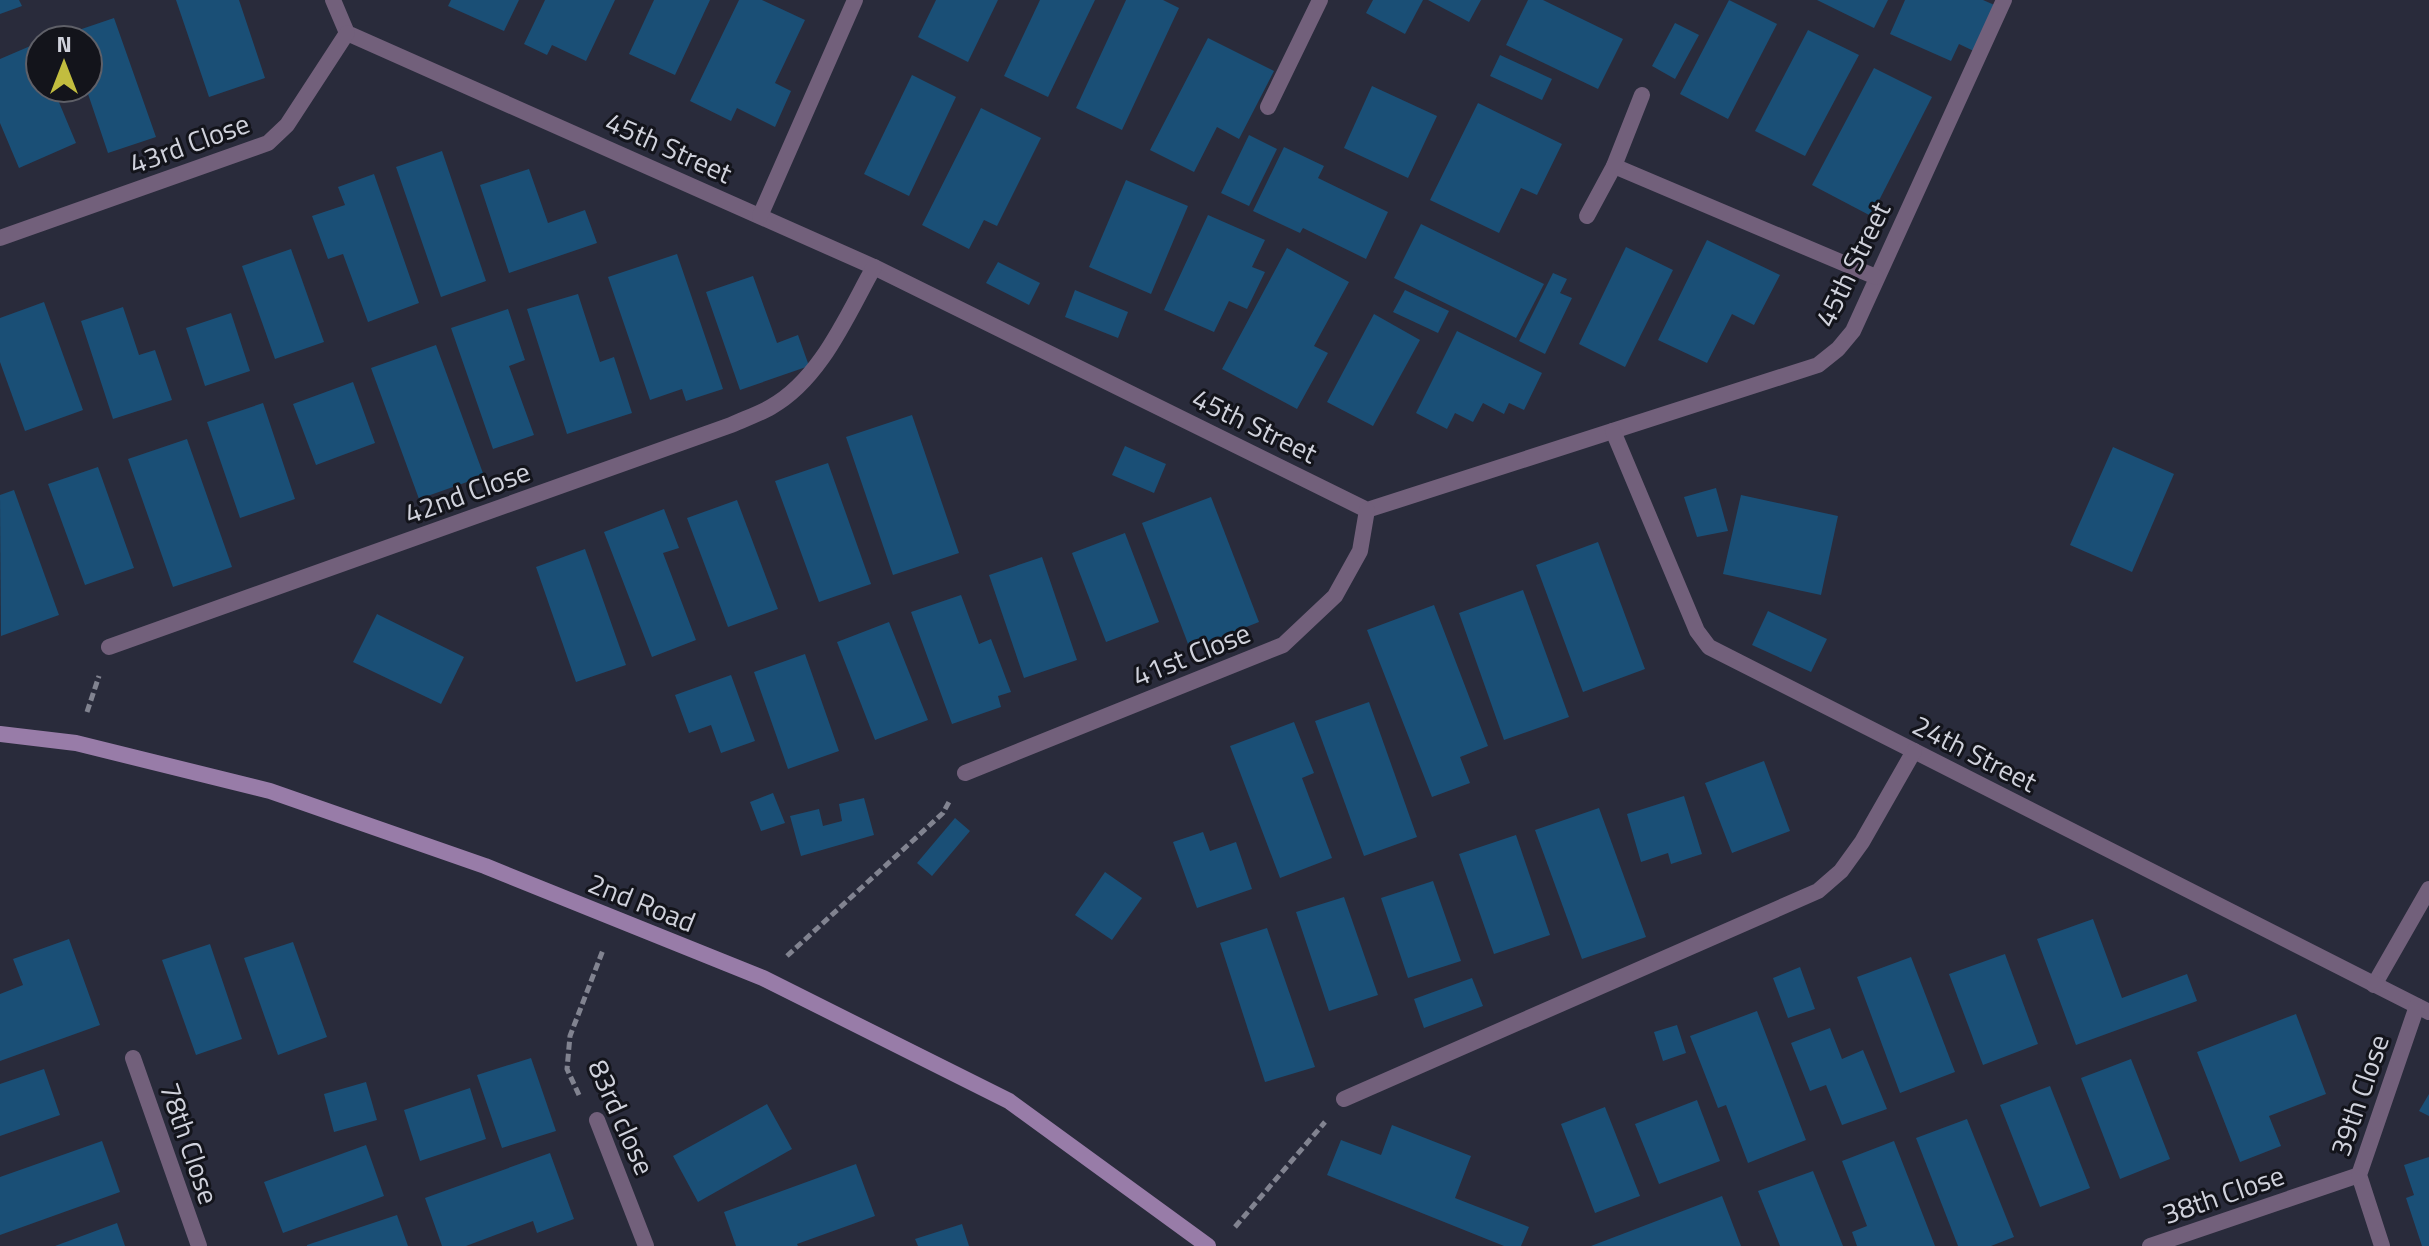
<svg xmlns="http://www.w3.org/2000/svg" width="2429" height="1246" font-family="'Titillium Web',sans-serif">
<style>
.building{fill:#1a4f76}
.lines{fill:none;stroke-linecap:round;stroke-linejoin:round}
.path{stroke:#818390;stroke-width:5;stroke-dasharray:8 4;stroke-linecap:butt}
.lane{stroke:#72607b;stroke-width:16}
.street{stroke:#72607b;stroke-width:16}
.secondary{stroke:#987ca8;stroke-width:16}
.labels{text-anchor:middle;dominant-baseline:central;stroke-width:6;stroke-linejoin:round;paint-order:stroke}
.street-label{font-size:28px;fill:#d0d2dc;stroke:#13141b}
</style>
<rect width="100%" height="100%" fill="#292b3b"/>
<!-- building -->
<g class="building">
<path d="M0 0H19L22 6 0 14Z"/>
<path d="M176 0H239L265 78 209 97Z"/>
<path d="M451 0H519L504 31 448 6Z"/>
<path d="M545 0H615L586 61 552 45 547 55 524 44Z"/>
<path d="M654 0H710L675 75 629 54Z"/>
<path d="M739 0H762L805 20 775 83 791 91 775 127 737 108 731 121 690 101Z"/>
<path d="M936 0H998L968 62 918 37Z"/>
<path d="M1040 0H1095L1048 97 1004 76Z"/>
<path d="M1126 0H1163L1179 8 1122 130 1076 108Z"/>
<path d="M1373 0H1423L1405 34 1366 13Z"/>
<path d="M1428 0H1481L1469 22Z"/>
<path d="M1528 0H1543L1623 39 1598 89 1506 45Z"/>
<path d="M1729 0 1777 24 1728 119 1680 94Z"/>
<path d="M1817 0H1888L1874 28Z"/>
<path d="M1905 0H1983L1999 7 1978 53 1959 44 1951 61 1890 34Z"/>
<path d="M114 18 156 137 108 153 86 88H88V40H69L67 34Z"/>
<path d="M1675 23 1699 35 1675 79 1652 66Z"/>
<path d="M1808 30 1859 55 1805 156 1755 131Z"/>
<path d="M1208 38 1274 71 1239 139 1217 127 1194 172 1150 150Z"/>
<path d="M35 44 40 57V88H53L76 143 19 168 0 123V59Z"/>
<path d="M1500 55 1552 79 1542 100 1490 76Z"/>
<path d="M1874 68 1932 97 1871 216 1812 185Z"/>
<path d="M912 75 956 97 909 196 864 174Z"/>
<path d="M1372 86 1437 116 1408 178 1344 148Z"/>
<path d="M1478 103 1562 144 1537 195 1521 188 1499 233 1430 200Z"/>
<path d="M981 108 1041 138 997 226 984 220 969 249 922 225Z"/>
<path d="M1249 135 1277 149 1249 206 1221 193Z"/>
<path d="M1284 147 1324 166 1318 178 1388 212 1366 259 1303 228 1300 233 1253 211Z"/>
<path d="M442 151 486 281 441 297 396 167Z"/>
<path d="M529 169 548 223 585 210 597 243 509 273 480 185Z"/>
<path d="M374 174 419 303 368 322 343 254 328 259 312 216 345 205 338 187Z"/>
<path d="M1126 180 1188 206 1151 294 1089 267Z"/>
<path d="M1208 215 1265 240 1252 267 1265 272 1247 309 1229 301 1214 332 1164 310Z"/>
<path d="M1421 224 1544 284 1516 338 1394 278Z"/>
<path d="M1707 240 1780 275 1754 325 1732 314 1707 363 1658 340Z"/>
<path d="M1626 247 1673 270 1625 367 1579 344Z"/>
<path d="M1287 248 1349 282 1314 346 1328 353 1297 409 1222 369Z"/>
<path d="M291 249 324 342 275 359 242 266Z"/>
<path d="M677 254 723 389 686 401 682 389 650 400 608 277Z"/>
<path d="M998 262 1040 283 1029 305 986 283Z"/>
<path d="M1553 273 1567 279 1560 293 1572 298 1545 354 1519 341Z"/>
<path d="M753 276 777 343 798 335 809 366 740 390 706 292Z"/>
<path d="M1075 290 1128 312 1118 338 1065 317Z"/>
<path d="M1405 290 1449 311 1438 333 1393 312Z"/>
<path d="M578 294 600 362 614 357 632 413 567 434 527 309Z"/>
<path d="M44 302 83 410 25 431 0 362V318Z"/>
<path d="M123 307 139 355 155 350 172 400 113 419 81 321Z"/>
<path d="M508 309 525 360 509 366 534 435 493 449 451 328Z"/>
<path d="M231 313 250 371 205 386 186 328Z"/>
<path d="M1374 314 1420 340 1373 426 1327 402Z"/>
<path d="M1457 331 1542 373 1524 410 1509 403 1504 414 1483 403 1473 422 1455 413 1447 429 1416 413Z"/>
<path d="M436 345 484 476 419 499 371 368Z"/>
<path d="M353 382 375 443 316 465 293 404Z"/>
<path d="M263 403 295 499 240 518 207 422Z"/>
<path d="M912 415 959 553 893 575 846 437Z"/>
<path d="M187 439 232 567 173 587 128 459Z"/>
<path d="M1125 446 1166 464 1154 493 1112 475Z"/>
<path d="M2113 447 2174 474 2132 572 2070 545Z"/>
<path d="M828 463 871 584 819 602 775 481Z"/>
<path d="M98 467 134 568 85 585 48 484Z"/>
<path d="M1716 488 1728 531 1697 537 1684 497Z"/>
<path d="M14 490 59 615 1 636 0 495Z"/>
<path d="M1741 495 1838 516 1821 595 1723 574Z"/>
<path d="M1211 497 1259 622 1190 649 1142 523Z"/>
<path d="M737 500 778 609 728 627 687 518Z"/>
<path d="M664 509 679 548 663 553 696 640 652 657 604 532Z"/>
<path d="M1125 533 1159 622 1106 642 1072 553Z"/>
<path d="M1598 542 1645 669 1583 692 1536 565Z"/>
<path d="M585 549 626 665 576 682 536 567Z"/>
<path d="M1042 557 1077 660 1024 678 989 575Z"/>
<path d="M1523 590 1569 717 1504 740 1459 613Z"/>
<path d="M961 595 979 644 991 639 1011 692 998 696 1001 707 952 724 911 612Z"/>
<path d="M1434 605 1488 746 1460 757 1470 783 1432 797 1367 630Z"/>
<path d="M1768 611 1827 639 1811 672 1752 645Z"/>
<path d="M377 614 464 657 441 704 353 662Z"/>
<path d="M889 622 928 720 875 740 837 642Z"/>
<path d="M805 654 839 751 788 769 754 672Z"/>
<path d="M731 675 755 741 721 753 711 725 689 733 675 695Z"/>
<path d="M1369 702 1417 837 1364 856 1315 721Z"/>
<path d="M1294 722 1314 773 1302 778 1332 858 1280 878 1230 746Z"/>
<path d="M1764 761 1790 831 1732 853 1705 783Z"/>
<path d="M773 793 785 823 761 831 750 802Z"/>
<path d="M1684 796 1702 854 1671 864 1668 853 1641 862 1627 814Z"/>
<path d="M864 798 874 835 801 856 790 816 819 809 823 826 842 821 839 804Z"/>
<path d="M1599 808 1646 937 1582 959 1535 830Z"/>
<path d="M955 818 970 831 932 876 917 863Z"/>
<path d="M1203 832 1210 851 1236 842 1252 889 1197 908 1173 842Z"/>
<path d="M1516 835 1550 935 1494 954 1459 854Z"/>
<path d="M1105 872 1142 898 1112 940 1075 915Z"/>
<path d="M1433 881 1461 961 1408 978 1381 898Z"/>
<path d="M1344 897 1378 995 1329 1011 1296 912Z"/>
<path d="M2093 919 2122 998 2187 974 2197 1001 2076 1045 2037 939Z"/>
<path d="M1267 928 1315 1067 1265 1082 1220 943Z"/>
<path d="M69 939 100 1025 0 1061V994L23 985 13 959Z"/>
<path d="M293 942 327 1037 278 1055 244 958Z"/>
<path d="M210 944 242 1039 196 1055 162 960Z"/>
<path d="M2005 954 2038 1044 1983 1065 1949 974Z"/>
<path d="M1911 957 1955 1072 1900 1093 1857 977Z"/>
<path d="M1800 967 1815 1009 1788 1018 1773 978Z"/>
<path d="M1472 978 1483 1006 1424 1028 1414 999Z"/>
<path d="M1757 1011 1806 1140 1748 1163 1726 1105 1718 1108 1690 1036Z"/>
<path d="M2296 1014 2326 1094 2269 1116 2281 1146 2240 1162 2197 1052Z"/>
<path d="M1677 1025 1686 1053 1663 1061 1654 1032Z"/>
<path d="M1830 1028 1842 1059 1863 1050 1887 1109 1842 1125 1826 1085 1810 1091 1791 1043Z"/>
<path d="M531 1058 556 1131 502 1148 477 1075Z"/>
<path d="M2131 1059 2170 1159 2120 1179 2081 1078Z"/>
<path d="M44 1069 60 1115 0 1136V1084Z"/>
<path d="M366 1082 377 1120 334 1132 324 1094Z"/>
<path d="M2050 1086 2090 1188 2040 1207 2000 1105Z"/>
<path d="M470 1088 486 1139 420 1161 404 1110Z"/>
<path d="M2429 1094V1116L2419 1111Z"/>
<path d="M1697 1100 1720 1161 1659 1184 1635 1124Z"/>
<path d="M767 1104 792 1149 698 1202 673 1156Z"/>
<path d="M1605 1107 1640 1196 1595 1213 1561 1124Z"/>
<path d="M1967 1119 2014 1237 1991 1246H1958L1916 1138Z"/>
<path d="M1392 1125 1471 1156 1455 1198 1529 1227 1521 1246H1504L1327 1175 1341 1140 1381 1155Z"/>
<path d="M102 1141 120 1192 0 1235V1177Z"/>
<path d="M1894 1141 1935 1246H1857L1852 1232 1867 1226 1842 1161Z"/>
<path d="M366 1145 384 1196 283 1233 264 1182Z"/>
<path d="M550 1153 574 1219 537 1233 533 1221 466 1246H442L425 1198Z"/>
<path d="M2429 1157V1246H2422L2406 1198 2414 1195 2404 1165Z"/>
<path d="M856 1164 875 1216 797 1244 798 1246H736L724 1212Z"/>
<path d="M1813 1171 1843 1246H1780L1758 1191Z"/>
<path d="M1722 1196 1741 1246H1591Z"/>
<path d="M397 1215 408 1246H307V1245Z"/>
<path d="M117 1223 125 1246H55Z"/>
<path d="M962 1224 969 1246H918L915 1239Z"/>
</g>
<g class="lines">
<!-- path -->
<g class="path">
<path d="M87 712 99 676"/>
<path d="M787 956 943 813 950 800"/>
<path d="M579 1095 567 1069 570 1036 603 950"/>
<path d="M1235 1227 1325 1122"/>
</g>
<!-- lane -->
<path class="lane" d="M2374 985 2429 889"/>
<!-- street -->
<g class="street">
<path d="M333 0 347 33 874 267 1367 510 1818 365 1838 349 1853 331 2004 0"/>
<path d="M1268 107 1320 0"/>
<path d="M1614 166 1876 277"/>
<path d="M760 216 855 0"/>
<path d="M1587 216 1614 166 1642 95"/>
<path d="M0 238 268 143 287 125 347 33"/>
<path d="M1613 431 1697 631 1709 647 2429 1012"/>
<path d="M109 647 731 425C744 419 759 414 771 407 821 379 847 315 874 267"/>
<path d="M965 773 1283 645 1335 596 1360 551 1367 510"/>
<path d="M133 1058 199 1246"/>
<path d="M1344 1099 1818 891 1841 871 1862 842 1914 751"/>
<path d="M597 1120 646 1246"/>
<path d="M2150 1246 2359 1175"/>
<path d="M2382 1246 2359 1175 2417 1006"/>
</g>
<!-- secondary -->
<path class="secondary" d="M0 734 76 743 270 791 485 866 763 978 1009 1101 1208 1246"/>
</g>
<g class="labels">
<!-- street labels -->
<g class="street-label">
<text transform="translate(189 143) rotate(-20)">43rd Close</text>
<text transform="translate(669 147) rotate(24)">45th Street</text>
<text transform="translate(1852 264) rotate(-64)">45th Street</text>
<text transform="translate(1255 425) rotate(26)">45th Street</text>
<text transform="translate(467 492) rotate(-20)">42nd Close</text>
<text transform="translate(1191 654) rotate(-22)">41st Close</text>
<text transform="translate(1975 753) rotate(27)">24th Street</text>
<text transform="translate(642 902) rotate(22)">2nd Road</text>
<text transform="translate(2359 1095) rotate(-71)">39th Close</text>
<text transform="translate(622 1117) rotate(66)">83rd close</text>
<text transform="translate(190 1143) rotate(71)">78th Close</text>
<text transform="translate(2223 1194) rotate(-19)">38th Close</text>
</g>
</g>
<!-- north arrow -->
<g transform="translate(64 64)"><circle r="38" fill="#13141b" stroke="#5f6068" stroke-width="2"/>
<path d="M0-6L14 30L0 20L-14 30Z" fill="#c2bd3f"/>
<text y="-12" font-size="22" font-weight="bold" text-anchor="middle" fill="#d0d2dc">N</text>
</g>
</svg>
